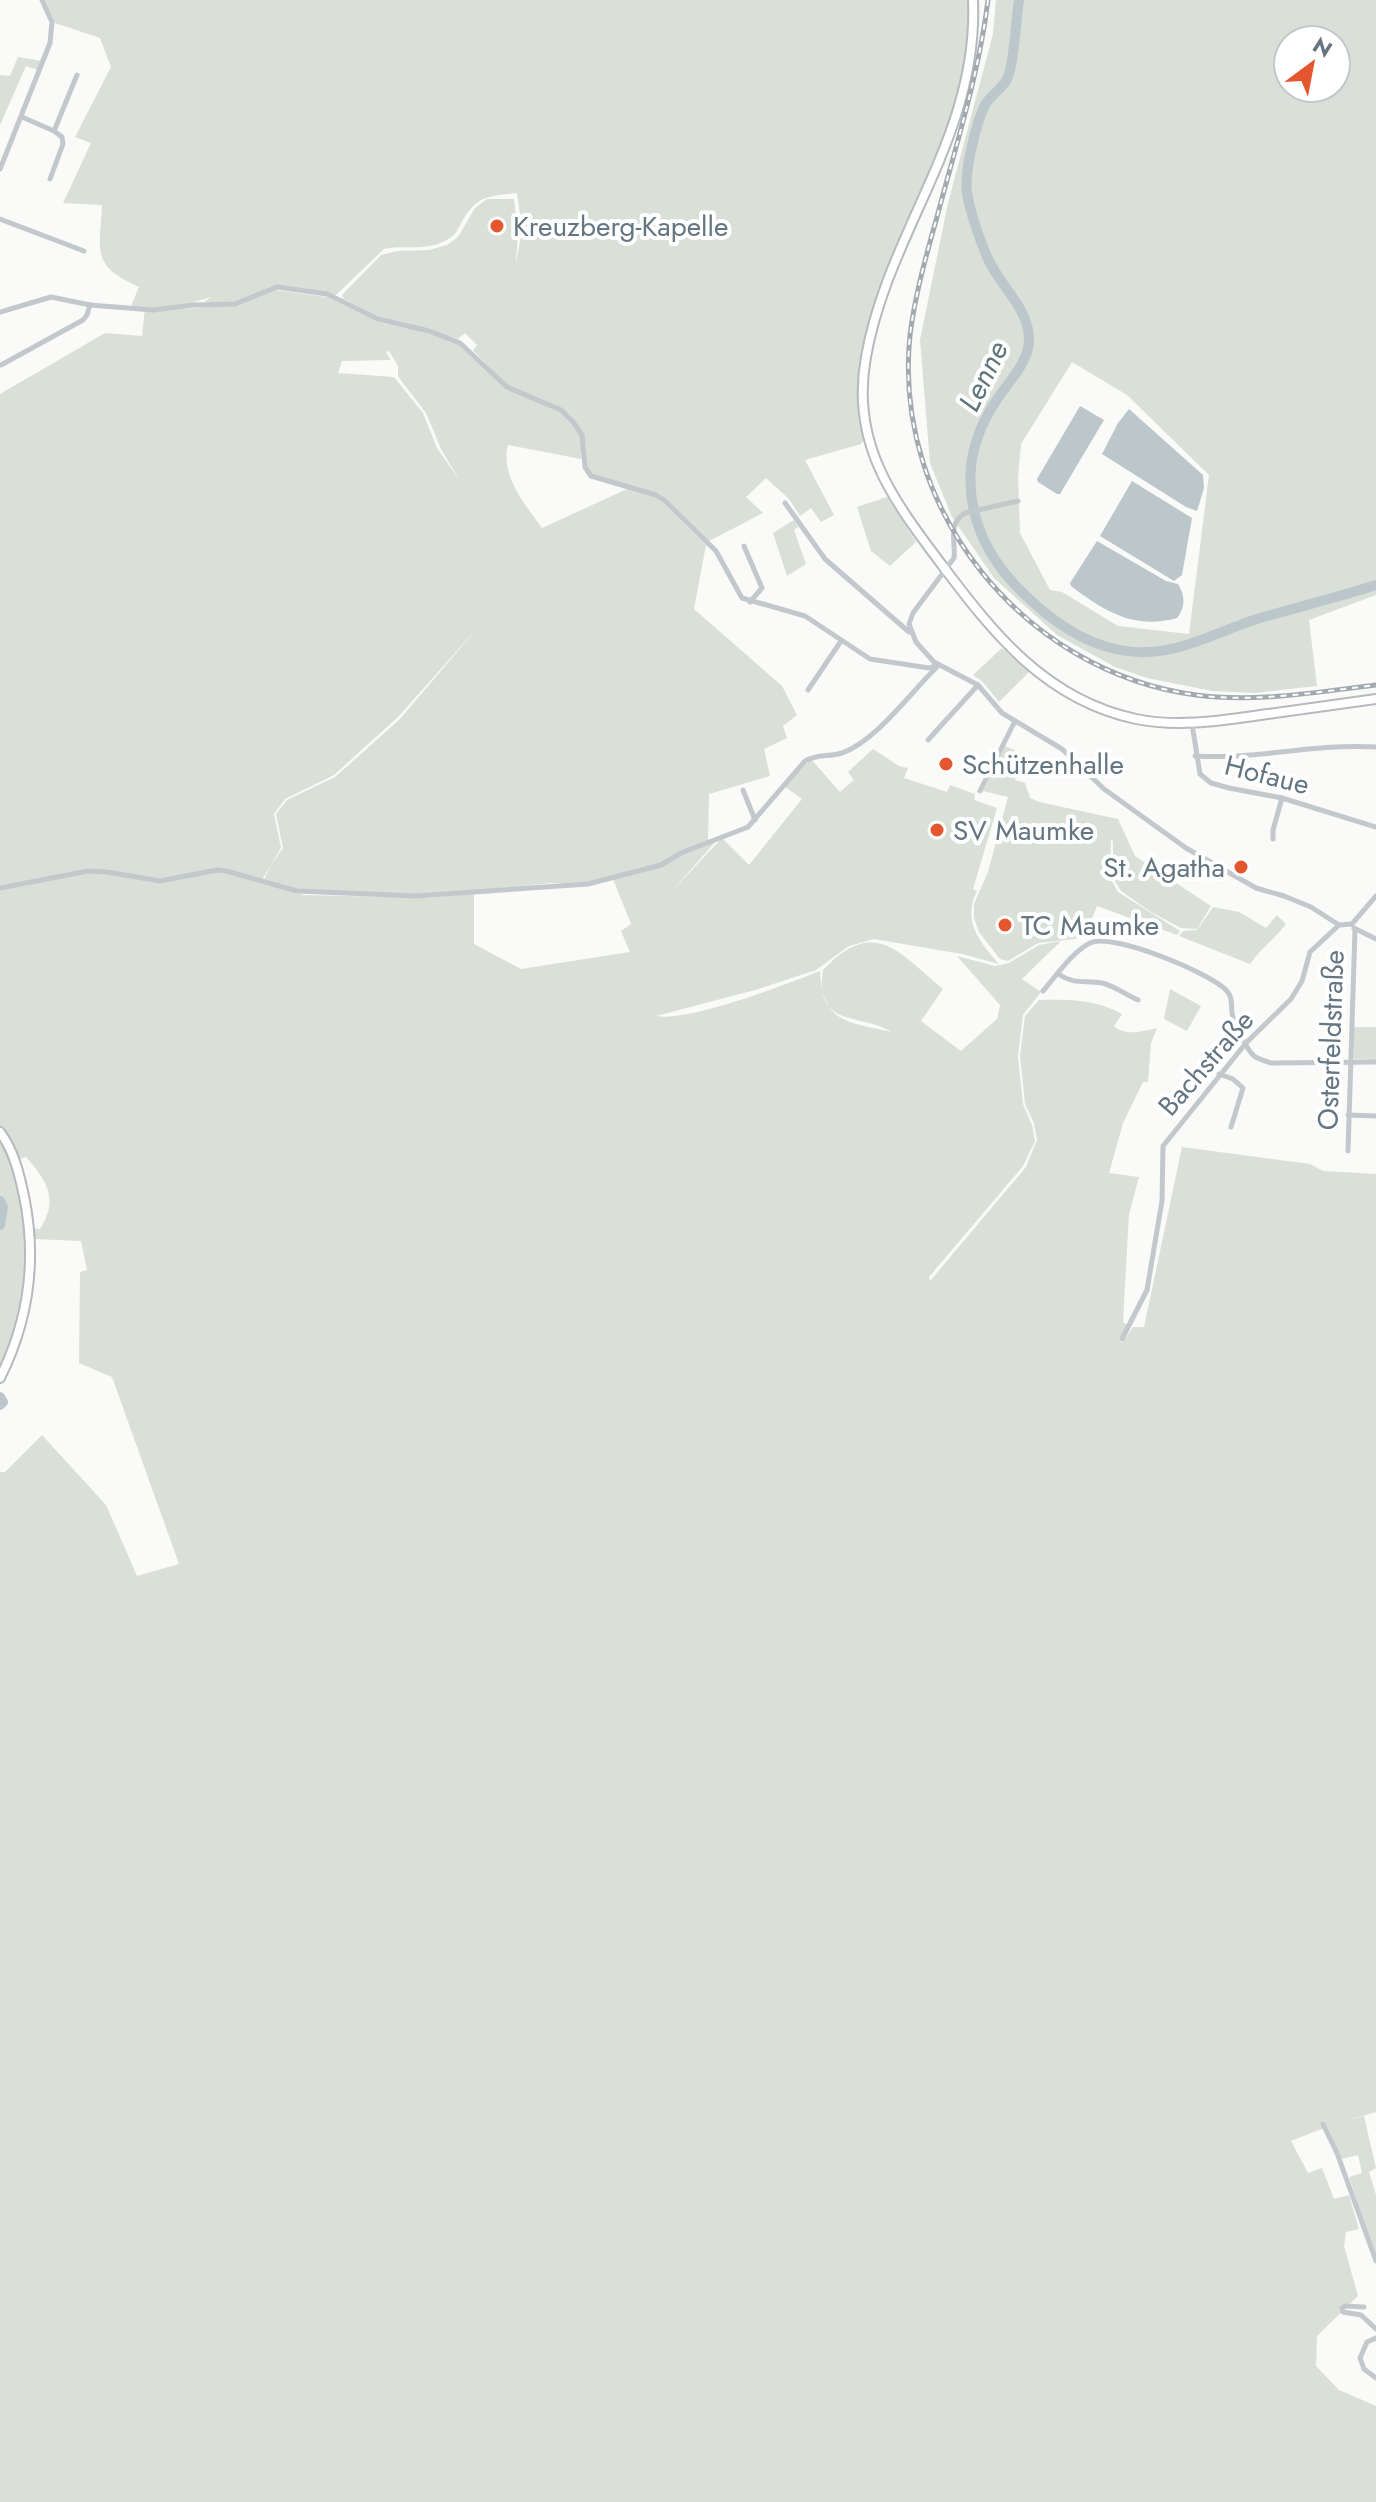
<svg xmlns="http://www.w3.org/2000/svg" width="1376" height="2502" font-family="Jost,sans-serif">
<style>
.green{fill:#dadfd7;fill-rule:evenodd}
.water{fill:#bbc7cb}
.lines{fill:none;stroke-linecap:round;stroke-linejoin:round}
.river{stroke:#bbc7cb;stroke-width:10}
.primary-casing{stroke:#b5babe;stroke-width:12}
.street{stroke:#c3c8cc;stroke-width:5}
.primary{stroke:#fff;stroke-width:8}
.rail-casing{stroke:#a2aab0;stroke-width:5}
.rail{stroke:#fff;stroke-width:2;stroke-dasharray:6;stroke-linecap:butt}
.poi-dot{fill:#e4572e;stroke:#fff;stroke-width:3}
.labels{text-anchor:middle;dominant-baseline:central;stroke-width:8;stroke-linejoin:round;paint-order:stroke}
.poi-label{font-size:28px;fill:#657683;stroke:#fff;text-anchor:start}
.street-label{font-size:28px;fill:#657683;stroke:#fff}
.water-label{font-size:30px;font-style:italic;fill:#60757c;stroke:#fff}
</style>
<rect width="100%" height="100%" fill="#fafaf8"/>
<!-- green -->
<g class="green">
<path d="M45 0H969V38L964 85 945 142 875 308 863 348 859 407 865 438 861 444 805 460 834 515 821 522 811 508 800 516 789 499 766 478 746 497 763 513 709 541 661 495 606 480 591 473 587 466 585 445 575 422 557 406 582 438 581 459 508 445C500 476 525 504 542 528L627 489 658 498 706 545 694 609 782 686 797 715 783 726 787 738 764 749 770 776 709 794 708 841 662 863 585 884 551 883 427 896 304 892 264 880 271 865 283 848 276 814 287 800 335 777 399 720 480 625 398 717 334 775 285 799 274 814 281 848 262 880 217 869 160 880 107 871 0 886V394L105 333 142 336 145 308 131 306 139 287C90 265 100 251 102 205L63 203 91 143 75 137 111 67 100 38 55 23ZM517 193 522 229 516 265 518 229 514 199H487L475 208 458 237 447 245 429 250 397 251 381 255 342 295 344 299 377 316 458 339 465 333 477 345 473 350 507 386 458 344 426 332 382 323 327 297 275 290 241 304 183 309 180 306 211 297 204 302 232 303 273 287 336 295 384 249C407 244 427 253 450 238 456 234 458 229 461 223 478 195 486 197 517 193ZM389 351 398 366V376L403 383 426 413 442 451 460 481 437 448 423 413 394 377 338 373 342 361 391 360 386 352Z"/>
<path d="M996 0H1376V595L1309 620 1317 686 1255 693 1212 691 1147 678 1115 667 1057 635 994 578 952 517 930 463 920 340 948 203 993 34ZM1288 40H1336V88H1288ZM1072 362 1127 395 1209 475 1189 634 1118 626 1062 592 1050 590 1020 533 1018 478 1021 444Z"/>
<path d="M18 57 42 61 38 70 26 66 0 125V75L10 76Z"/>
<path d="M887 497 916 542 890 566 871 551 857 507Z"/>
<path d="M794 520 798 527 794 530 806 564 787 576 773 533Z"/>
<path d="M1002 648 1029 672 999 702 982 681 973 675Z"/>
<path d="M1005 746 1025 755 1015 780 1025 783 1030 798 1039 802 1118 819 1135 856 1211 906 1197 929 1181 928 1151 912 1121 891 1113 878V841L1111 840 1110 878 1118 892 1180 931 1177 935 1097 906 1084 938 1038 943 1008 961 1000 959 979 932 974 918V904L988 872 1008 797 983 791Z"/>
<path d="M873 749 899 766 908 768 904 778 947 792 950 785 975 794 974 800 997 808 973 889 977 891C962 920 979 942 999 964L962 954 874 939 849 946 816 970 755 990 656 1016C688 1022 785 985 820 971 822 1024 849 1022 892 1032 860 1013 814 1028 823 970 875 916 898 952 943 989L921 1021 961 1051 997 1019 1000 1005 957 956 995 966 1009 963 1039 945 1061 941 1022 979 1041 992 1023 1015 1018 1056 1023 1104 1032 1125 1035 1141 1023 1166 929 1277 930 1281 1026 1167 1037 1140 1034 1123 1025 1104 1020 1056 1025 1016 1039 1000C1069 999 1095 999 1122 1014L1114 1026C1126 1037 1142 1031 1157 1028L1151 1043 1148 1082H1143L1123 1123 1109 1173 1139 1177 1129 1214 1123 1322 1128 1325 1119 1340 1122 1343 1133 1327H1144L1182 1147 1310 1164 1323 1171 1376 1174V2112L1338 2123 1364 2116 1376 2168 1369 2172 1376 2195V2258L1349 2177 1362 2173 1358 2155 1342 2159 1327 2127 1291 2141 1308 2173 1322 2168 1334 2199 1349 2195 1359 2229 1346 2232 1344 2246 1358 2296 1317 2336 1316 2366 1339 2390 1376 2406V2502H0V1472H5L42 1435 106 1505 137 1576 179 1564 112 1377 79 1363 80 1272 87 1270 81 1241 34 1239 33 1228 40 1229C59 1199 47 1181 26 1157L19 1159 0 1126V889L89 873H108L160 883 218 871 304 895 426 898 474 894V944L521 969 630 952 621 931 631 924 613 879 664 865 681 855 717 840 671 892 722 838 749 865 802 799 784 786 811 759 840 792 854 780 848 772Z"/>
<path d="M1213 907 1239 912 1266 928 1277 915 1286 924C1275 939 1261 948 1250 964L1179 936 1183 931 1197 930Z"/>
<path d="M1170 989 1201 1006 1187 1031 1164 1019Z"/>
<path d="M1354 1027H1376V1060L1354 1059Z"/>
<path d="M0 1138C12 1156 17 1176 20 1197 32 1257 25 1312 0 1367Z"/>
</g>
<!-- water -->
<g class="water">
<path d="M1080 406 1104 420 1060 494H1057L1038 482 1037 479Z"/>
<path d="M1129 409 1203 475 1204 488 1197 511 1186 507 1102 454 1118 423Z"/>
<path d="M1132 481 1192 518 1182 575 1174 581 1100 536Z"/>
<path d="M1097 541 1166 581 1178 584C1185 595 1186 607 1177 618 1134 630 1104 611 1071 586L1070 583Z"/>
</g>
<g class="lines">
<!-- river -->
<g class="river">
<path d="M1019 0C1016 19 1014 63 1008 77 1003 89 991 94 985 105 976 123 964 172 967 193 970 212 981 244 989 261 1002 288 1030 310 1029 341 1028 366 1002 388 991 409 981 425 973 447 971 466 967 515 986 556 1020 590 1062 632 1113 664 1175 648 1204 641 1231 627 1260 618 1299 607 1338 597 1376 585"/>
<path d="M0 1201 3 1207 0 1225"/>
<path d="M0 1397 3 1402 0 1405"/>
</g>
<!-- primary casing -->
<g class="primary-casing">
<g id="primary">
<path d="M973 0C979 136 888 231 866 357 850 443 893 500 942 565 994 634 1046 700 1136 719 1180 728 1224 720 1268 714 1304 709 1340 704 1376 699"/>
<path d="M0 1132C14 1151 19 1173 24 1196 37 1259 29 1320 0 1378"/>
</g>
</g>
<!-- street -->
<g class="street">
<path d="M22 117 54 131 62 137 63 144 50 179"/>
<path d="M54 131 77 75"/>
<path d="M0 169 50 43 52 22 42 0"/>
<path d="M0 219 84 251"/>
<path d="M0 312 51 297 90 305 153 310 194 305 235 304 277 287 327 294 378 319 429 331 460 343 507 387 561 410 573 422 582 435 585 467 591 476 656 495 664 500 716 551 742 598 805 616 870 659 929 668 939 665"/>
<path d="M1 365 83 320 87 315 90 305"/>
<path d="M1018 501 965 513C947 524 956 542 954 558L913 613 909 624 916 642 934 662 978 685 1002 713 1062 749 1104 789 1186 848 1256 888 1284 896 1311 907 1339 925 1352 924"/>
<path d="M785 503 825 559 909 632"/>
<path d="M744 546 762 588 750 602"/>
<path d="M808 690 841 641"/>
<path d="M1192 724 1200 774 1211 783 1229 788 1282 798 1376 827"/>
<path d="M928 740 978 685"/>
<path d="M1195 756C1256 760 1315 743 1376 747"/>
<path d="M743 790 755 820"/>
<path d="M980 791 1015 721"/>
<path d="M1273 839V830L1282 798"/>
<path d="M0 888 88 871 107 872 160 881 217 870 226 871 297 891 416 896 588 884 661 865 681 853 748 827 805 761C816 754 829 757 842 753 876 741 910 693 936 668"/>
<path d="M1352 924 1376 896"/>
<path d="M1354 928 1376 939"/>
<path d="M1058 974C1075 985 1084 980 1102 983 1115 986 1126 995 1138 1000"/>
<path d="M1043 991C1057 975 1072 952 1090 943 1112 932 1210 973 1226 990 1233 997 1231 1004 1232 1013 1233 1022 1247 1050 1254 1056 1258 1059 1265 1061 1271 1063L1376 1062"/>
<path d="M1219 1074 1233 1079 1243 1088 1231 1127"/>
<path d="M1348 1115 1376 1116"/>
<path d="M1348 1151 1355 930"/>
<path d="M1122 1339 1147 1290 1162 1201 1163 1146 1246 1043 1291 999 1302 981 1310 952 1339 925"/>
<path d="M1323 2124 1337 2153 1376 2261"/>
<path d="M1364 2307 1345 2306 1342 2308 1343 2312 1361 2315 1376 2329"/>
<path d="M1376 2338 1367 2342 1360 2358 1364 2369 1376 2378"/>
</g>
<!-- primary -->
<use href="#primary" class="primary"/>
<!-- rail casing -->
<g class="rail-casing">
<path id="rail" d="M988 0C979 74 956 145 937 217 926 256 915 295 910 335 892 509 1023 672 1196 695 1255 703 1317 692 1376 685"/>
</g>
<!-- rail -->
<use href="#rail" class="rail"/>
</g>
<!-- markers -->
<g class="poi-dot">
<circle cx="497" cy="226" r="8"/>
<circle cx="946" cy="764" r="8"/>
<circle cx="937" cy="830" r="8"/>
<circle cx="1241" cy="867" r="8"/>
<circle cx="1005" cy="925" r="8"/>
</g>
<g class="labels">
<!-- poi labels -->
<g class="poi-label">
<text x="513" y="226">Kreuzberg-Kapelle</text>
<text x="962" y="764">Schützenhalle</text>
<text x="953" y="830">SV Maumke</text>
<text x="1225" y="867" text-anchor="end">St. Agatha</text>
<text x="1021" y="925">TC Maumke</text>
</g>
<!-- street labels -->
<g class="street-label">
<text transform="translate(1267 775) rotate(14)">Hofaue</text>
<text transform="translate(1331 1040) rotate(-88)">Osterfeldstraße</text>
<text transform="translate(1206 1063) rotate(-49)">Bachstraße</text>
</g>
<!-- water labels -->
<g class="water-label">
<text transform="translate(983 376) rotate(-64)">Lenne</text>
</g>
</g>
<!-- north arrow -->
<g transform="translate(1312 64) rotate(32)"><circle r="38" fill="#ffffff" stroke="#c1c8cd" stroke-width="2"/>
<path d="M0-6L14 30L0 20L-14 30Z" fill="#e4572e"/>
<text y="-12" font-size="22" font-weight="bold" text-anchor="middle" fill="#657683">N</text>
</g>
</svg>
